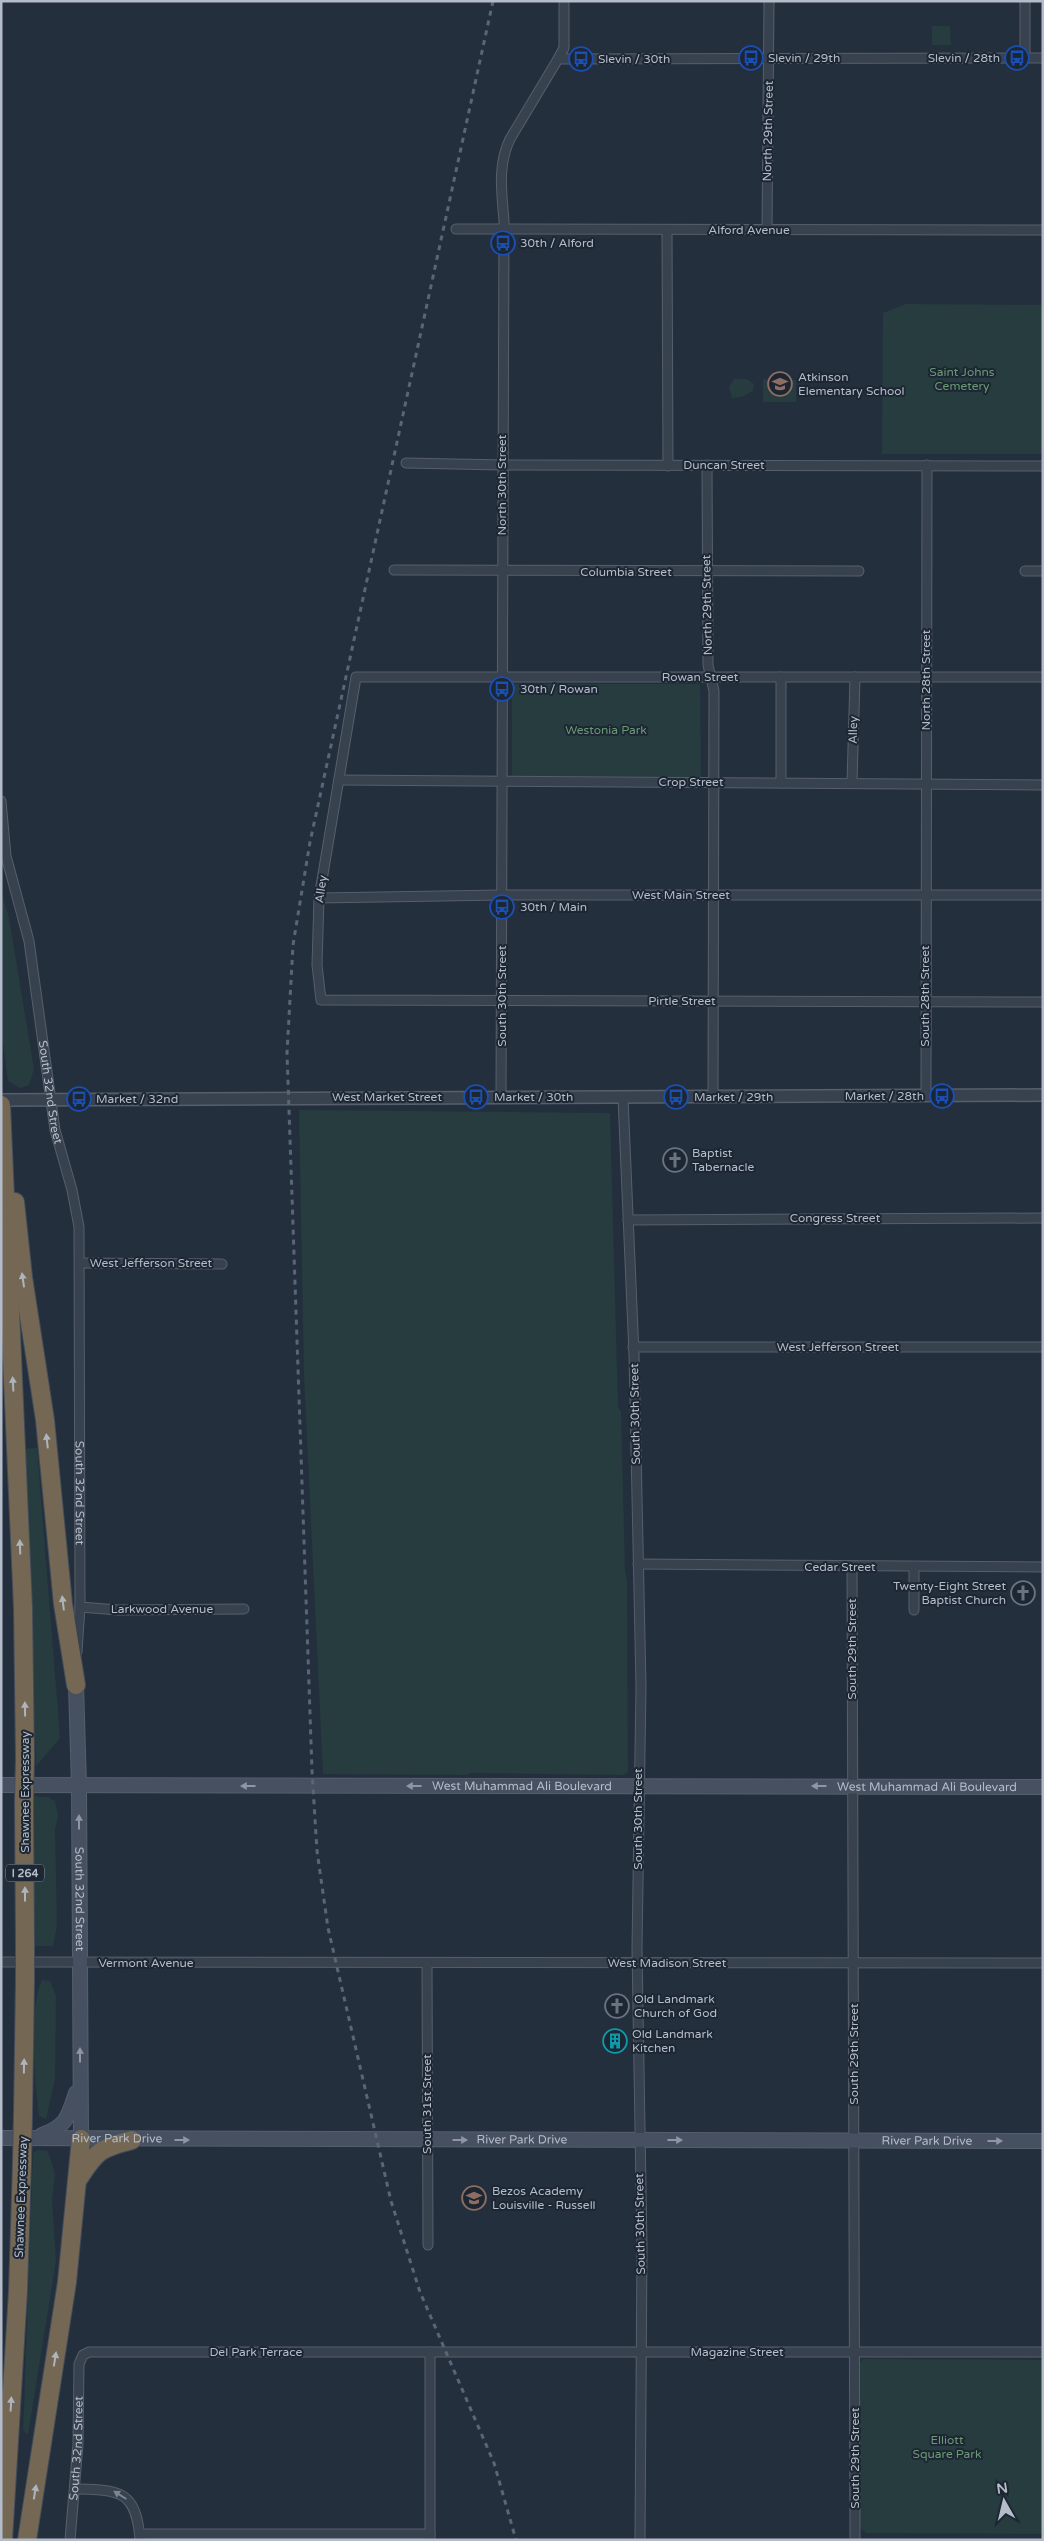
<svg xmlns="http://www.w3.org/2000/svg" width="1044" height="2541" font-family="'Varela Round',sans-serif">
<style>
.green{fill:#263c3f}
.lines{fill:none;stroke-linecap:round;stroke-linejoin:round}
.minor-casing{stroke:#565f6c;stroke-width:11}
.tertiary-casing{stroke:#565f6c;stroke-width:14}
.secondary-casing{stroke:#565f6c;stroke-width:16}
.motorway-casing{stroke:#434c59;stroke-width:20}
.minor{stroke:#38414e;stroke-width:9}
.tertiary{stroke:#38414e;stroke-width:11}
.secondary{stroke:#465061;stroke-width:14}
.motorway{stroke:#746855;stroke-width:18}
.rail{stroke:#5a6575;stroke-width:3;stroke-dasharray:5 5;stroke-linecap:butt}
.motorway-bridge-casing{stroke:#434c59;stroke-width:20;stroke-linecap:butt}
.motorway-bridge{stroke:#746855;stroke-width:18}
.oneway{fill:#aeb4bd}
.oneway2{fill:#8e96a5}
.oneway3{fill:#7c8592}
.labels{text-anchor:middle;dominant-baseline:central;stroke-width:4;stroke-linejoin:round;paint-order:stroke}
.shield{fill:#1d2633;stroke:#878f9c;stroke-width:1}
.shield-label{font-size:11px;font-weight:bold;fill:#b4bcc9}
.poi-label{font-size:12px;fill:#b4bcc9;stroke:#1d2633;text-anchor:start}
.street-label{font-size:12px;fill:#b4bcc9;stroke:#1d2633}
.park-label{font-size:12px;fill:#6b9a76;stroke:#1d2633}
</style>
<rect width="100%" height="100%" fill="#242f3e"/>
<!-- green -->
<g class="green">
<path d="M932 26H950L951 45H932Z"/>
<path d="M906 304 1043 305V454H882L883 313Z"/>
<path d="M734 379H747L754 384 753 391 742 397 732 398 729 386Z"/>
<path d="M763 379 796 380V402H763Z"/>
<path d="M512 684H700L701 777 512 776Z"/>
<path d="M1 891 9 918 34 1069 29 1085 20 1088 8 1081 1 1028Z"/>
<path d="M299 1110 610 1113 618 1408 621 1411 625 1572 627 1580 628 1773H625V1775L470 1773 468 1775 323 1774 304 1374Z"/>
<path d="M37 1448 60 1738 36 1766 25 1449Z"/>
<path d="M33 1796 47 1797 55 1801 58 1815 55 1830 57 1925 53 1946H34Z"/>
<path d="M42 1980 50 1981 56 1996 55 2080 46 2119 39 2116C35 2083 28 2009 42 1980Z"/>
<path d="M37 2150 48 2151 55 2174 52 2200 56 2261 28 2435 23 2430 24 2408 33 2154Z"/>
<path d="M863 2359 1043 2360V2534L866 2533 860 2527 859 2364Z"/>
</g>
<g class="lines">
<!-- minor casing -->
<g class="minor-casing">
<g id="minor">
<path d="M1025 1V58"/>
<path d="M558 59 564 48V1"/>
<path d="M456 229 1043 230"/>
<path d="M667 230 668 466"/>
<path d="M767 230 769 1"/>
<path d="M406 463 503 465 1043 466"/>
<path d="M707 465 708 665 714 691 713 1097"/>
<path d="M394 570 859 571"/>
<path d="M1025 571H1043"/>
<path d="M1043 677H356L319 898 317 965 321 1000 1043 1002"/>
<path d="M339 780 1043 785"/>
<path d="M781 783V677"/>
<path d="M852 783 855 677"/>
<path id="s1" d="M1 801 6 856 29 941 55 1130 72 1190 79 1227 80 1607 77 1652"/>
<path d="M319 898 502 895H1043"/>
<path d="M926 1096 927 465"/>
<path d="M501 1098 504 221C502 193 497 166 510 139L558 59 1043 58"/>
<path d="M623 1098 634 1354 641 1686 637 1948 642 2248 640 2540"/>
<path d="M628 1220 1043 1218"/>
<path d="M80 1263 222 1264"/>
<path d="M633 1347H1043"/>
<path d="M638 1564 1043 1567"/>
<path d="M852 1567 855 2540"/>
<path d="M914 1567V1610"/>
<path d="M80 1607 118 1610 244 1609"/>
<path d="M1 1962 1043 1963"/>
<path d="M427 1963 428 2245"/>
<path d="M75 2489C118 2490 136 2489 140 2539"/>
<path d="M140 2534H430"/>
<path id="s2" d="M70 2540 78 2444 79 2364 83 2355 89 2352H1043"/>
<path d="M430 2540V2352"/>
</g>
</g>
<!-- tertiary casing -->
<g class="tertiary-casing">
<path id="tertiary" d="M1 1100 1043 1095"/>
</g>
<!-- secondary casing -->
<g class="secondary-casing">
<g id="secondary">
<path id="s3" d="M76 1685 79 1785 81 2139"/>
<path id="s4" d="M1 1785 1043 1787"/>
<path d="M42 2135C67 2126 68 2117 76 2093"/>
<path id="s5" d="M1 2138 1043 2141"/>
</g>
</g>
<!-- motorway casing -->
<g class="motorway-casing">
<g id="motorway">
<path d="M1 1105 23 1608 25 1758"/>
<path d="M15 1202 23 1277 45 1420 63 1604 76 1685"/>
<path d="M24 1803 25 1943"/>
<path d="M23 2114 25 1980"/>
<path d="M79 2178C97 2150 101 2148 132 2140"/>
<path d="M3 2540 18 2291 22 2163"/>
<path d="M27 2540 67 2282 81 2139"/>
</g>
</g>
<!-- minor -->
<use href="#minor" class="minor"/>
<!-- tertiary -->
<use href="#tertiary" class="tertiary"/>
<!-- secondary -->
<use href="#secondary" class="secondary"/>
<!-- motorway -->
<use href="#motorway" class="motorway"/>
<!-- rail -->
<path class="rail" d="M493 1 310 842 293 945 287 1053 312 1771 317 1851 328 1928 391 2201 420 2292 494 2463 516 2540"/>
<!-- motorway-bridge casing -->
<g class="motorway-bridge-casing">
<g id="motorway-bridge">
<path d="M24 1803 25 1758"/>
<path d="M25 1980V1943"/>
<path d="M22 2163 23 2114"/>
</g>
</g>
<!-- motorway-bridge -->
<use href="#motorway-bridge" class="motorway-bridge"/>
</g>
<!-- one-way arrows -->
<defs><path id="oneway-solid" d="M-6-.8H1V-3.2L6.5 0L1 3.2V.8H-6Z" transform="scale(1.25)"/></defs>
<g class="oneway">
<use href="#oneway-solid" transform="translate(23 1280) rotate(-98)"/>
<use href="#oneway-solid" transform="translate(13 1384) rotate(-93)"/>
<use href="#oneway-solid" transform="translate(47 1441) rotate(-96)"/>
<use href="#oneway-solid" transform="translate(20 1547) rotate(-92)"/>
<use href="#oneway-solid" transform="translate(63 1603) rotate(-97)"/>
<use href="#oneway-solid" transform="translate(25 1709) rotate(-91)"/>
<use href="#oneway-solid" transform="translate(25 1894) rotate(-90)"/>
<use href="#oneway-solid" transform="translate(24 2066) rotate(-89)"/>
<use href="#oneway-solid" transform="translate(55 2359) rotate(-81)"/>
<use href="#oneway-solid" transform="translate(11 2404) rotate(-87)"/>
<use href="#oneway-solid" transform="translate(35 2492) rotate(-81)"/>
</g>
<g class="oneway2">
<use href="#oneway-solid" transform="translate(248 1786) rotate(-180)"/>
<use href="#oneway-solid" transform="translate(414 1786) rotate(-180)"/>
<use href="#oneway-solid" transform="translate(819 1786) rotate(180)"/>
<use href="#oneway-solid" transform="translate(79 1822) rotate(-90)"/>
<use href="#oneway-solid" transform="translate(80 2055) rotate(-90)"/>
<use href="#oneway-solid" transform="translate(182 2140)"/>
<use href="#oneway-solid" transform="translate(460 2140)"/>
<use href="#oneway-solid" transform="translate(675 2140)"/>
<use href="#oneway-solid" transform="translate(995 2141)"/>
</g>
<use class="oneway3" href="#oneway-solid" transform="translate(120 2495) rotate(-148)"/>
<!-- icons -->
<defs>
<g id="bus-ring" transform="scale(1.25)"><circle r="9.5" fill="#1d2633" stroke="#1a4fb4" stroke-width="1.5"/><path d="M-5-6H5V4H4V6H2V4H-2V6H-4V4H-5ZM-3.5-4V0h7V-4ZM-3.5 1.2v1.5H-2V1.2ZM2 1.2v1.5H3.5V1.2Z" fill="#1a4fb4"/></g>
<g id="school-ring" transform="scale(1.25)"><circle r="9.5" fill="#1d2633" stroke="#8d6e63" stroke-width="1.5"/><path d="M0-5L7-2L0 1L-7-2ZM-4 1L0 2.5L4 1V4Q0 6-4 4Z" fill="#8d6e63"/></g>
<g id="church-ring" transform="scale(1.25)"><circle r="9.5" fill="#1d2633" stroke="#6b7280" stroke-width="1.5"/><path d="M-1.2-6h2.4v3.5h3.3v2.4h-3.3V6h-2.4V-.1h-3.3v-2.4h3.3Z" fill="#6b7280"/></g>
<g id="building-ring" transform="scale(1.25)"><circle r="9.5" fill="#1d2633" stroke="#0f9aa8" stroke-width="1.5"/><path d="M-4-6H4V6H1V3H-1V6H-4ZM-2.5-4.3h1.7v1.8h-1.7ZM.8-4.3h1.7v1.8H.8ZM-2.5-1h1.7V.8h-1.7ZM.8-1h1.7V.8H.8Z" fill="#0f9aa8"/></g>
</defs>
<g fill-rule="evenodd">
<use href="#bus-ring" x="751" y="58"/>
<use href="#bus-ring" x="1017" y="58"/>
<use href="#bus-ring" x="581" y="59"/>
<use href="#bus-ring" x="503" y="243"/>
<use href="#school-ring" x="780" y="384"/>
<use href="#bus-ring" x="502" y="689"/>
<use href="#bus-ring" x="502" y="907"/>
<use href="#bus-ring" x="942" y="1096"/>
<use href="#bus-ring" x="476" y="1097"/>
<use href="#bus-ring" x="676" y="1097"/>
<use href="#bus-ring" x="79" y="1099"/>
<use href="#church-ring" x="675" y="1160"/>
<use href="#church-ring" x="1023" y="1593"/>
<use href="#church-ring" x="617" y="2006"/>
<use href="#building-ring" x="615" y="2041"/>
<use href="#school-ring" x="474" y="2198"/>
</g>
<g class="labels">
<!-- shield labels -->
<rect class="shield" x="6" y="1864.5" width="38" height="17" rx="4"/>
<g class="shield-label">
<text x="25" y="1873">I 264</text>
</g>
<!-- poi labels -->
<g class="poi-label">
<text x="768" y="58">Slevin / 29th</text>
<text x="1000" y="58" text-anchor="end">Slevin / 28th</text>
<text x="598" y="59">Slevin / 30th</text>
<text x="520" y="243">30th / Alford</text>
<text x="798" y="377">Atkinson<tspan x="798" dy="14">Elementary School</tspan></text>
<text x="520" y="689">30th / Rowan</text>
<text x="520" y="907">30th / Main</text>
<text x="924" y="1096" text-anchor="end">Market / 28th</text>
<text x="494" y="1097">Market / 30th</text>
<text x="694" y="1097">Market / 29th</text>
<text x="96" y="1099">Market / 32nd</text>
<text x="692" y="1153">Baptist<tspan x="692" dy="14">Tabernacle</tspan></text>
<text x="1006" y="1586" text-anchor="end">Twenty-Eight Street<tspan x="1006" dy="14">Baptist Church</tspan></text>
<text x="634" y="1999">Old Landmark<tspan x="634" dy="14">Church of God</tspan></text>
<text x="632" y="2034">Old Landmark<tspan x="632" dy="14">Kitchen</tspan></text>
<text x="492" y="2191">Bezos Academy<tspan x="492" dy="14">Louisville - Russell</tspan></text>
</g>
<!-- street labels -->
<g class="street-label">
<text transform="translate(768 131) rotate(-89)">North 29th Street</text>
<text x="749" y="230">Alford Avenue</text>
<text x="724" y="465">Duncan Street</text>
<text transform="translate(502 485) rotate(-90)">North 30th Street</text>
<text x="626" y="572">Columbia Street</text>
<text transform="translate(707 605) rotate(-91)">North 29th Street</text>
<text x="700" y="677">Rowan Street</text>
<text transform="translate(926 680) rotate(-90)">North 28th Street</text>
<text transform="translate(853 730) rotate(-89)">Alley</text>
<text x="691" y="782">Crop Street</text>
<text transform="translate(321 889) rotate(-82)">Alley</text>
<text x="681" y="895">West Main Street</text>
<text transform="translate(502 996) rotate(-90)">South 30th Street</text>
<text transform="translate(925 996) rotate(-90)">South 28th Street</text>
<text x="682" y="1001">Pirtle Street</text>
<text stroke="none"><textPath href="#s1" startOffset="296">South 32nd Street</textPath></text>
<text x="387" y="1097">West Market Street</text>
<text x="835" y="1218">Congress Street</text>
<text x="151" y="1263">West Jefferson Street</text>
<text x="838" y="1347">West Jefferson Street</text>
<text transform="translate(635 1414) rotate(-91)">South 30th Street</text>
<text stroke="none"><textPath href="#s1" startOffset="700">South 32nd Street</textPath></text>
<text x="840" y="1567">Cedar Street</text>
<text x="162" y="1609">Larkwood Avenue</text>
<text transform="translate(852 1649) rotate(-90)">South 29th Street</text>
<text stroke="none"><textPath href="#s4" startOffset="521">West Muhammad Ali Boulevard</textPath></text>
<text stroke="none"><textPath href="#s4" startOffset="926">West Muhammad Ali Boulevard</textPath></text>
<text transform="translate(25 1792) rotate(-90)">Shawnee Expressway</text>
<text transform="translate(638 1819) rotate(-90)">South 30th Street</text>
<text stroke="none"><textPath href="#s3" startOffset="214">South 32nd Street</textPath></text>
<text x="146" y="1963">Vermont Avenue</text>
<text x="667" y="1963">West Madison Street</text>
<text transform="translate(854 2054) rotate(-90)">South 29th Street</text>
<text transform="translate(427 2104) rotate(-90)">South 31st Street</text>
<text stroke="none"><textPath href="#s5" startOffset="116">River Park Drive</textPath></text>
<text stroke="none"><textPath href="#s5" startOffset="521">River Park Drive</textPath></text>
<text stroke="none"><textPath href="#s5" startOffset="926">River Park Drive</textPath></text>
<text transform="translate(21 2197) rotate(-88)">Shawnee Expressway</text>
<text transform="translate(640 2224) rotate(-91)">South 30th Street</text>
<text x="256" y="2352">Del Park Terrace</text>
<text x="737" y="2352">Magazine Street</text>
<text stroke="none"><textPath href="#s2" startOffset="92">South 32nd Street</textPath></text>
<text transform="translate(855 2458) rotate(-90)">South 29th Street</text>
</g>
<!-- park labels -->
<g class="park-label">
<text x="962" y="372">Saint Johns<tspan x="962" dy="14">Cemetery</tspan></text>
<text x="606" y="730">Westonia Park</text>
<text x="947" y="2440">Elliott<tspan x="947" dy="14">Square Park</tspan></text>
</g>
</g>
<!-- border -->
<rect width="1044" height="2541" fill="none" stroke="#b4bcc9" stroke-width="5"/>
<!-- north arrow -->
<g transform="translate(1004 2501) rotate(352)" stroke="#1d2633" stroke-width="4" paint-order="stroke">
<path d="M0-4L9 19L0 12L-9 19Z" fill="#b4bcc9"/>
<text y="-8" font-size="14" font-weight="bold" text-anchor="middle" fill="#b4bcc9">N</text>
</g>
</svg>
